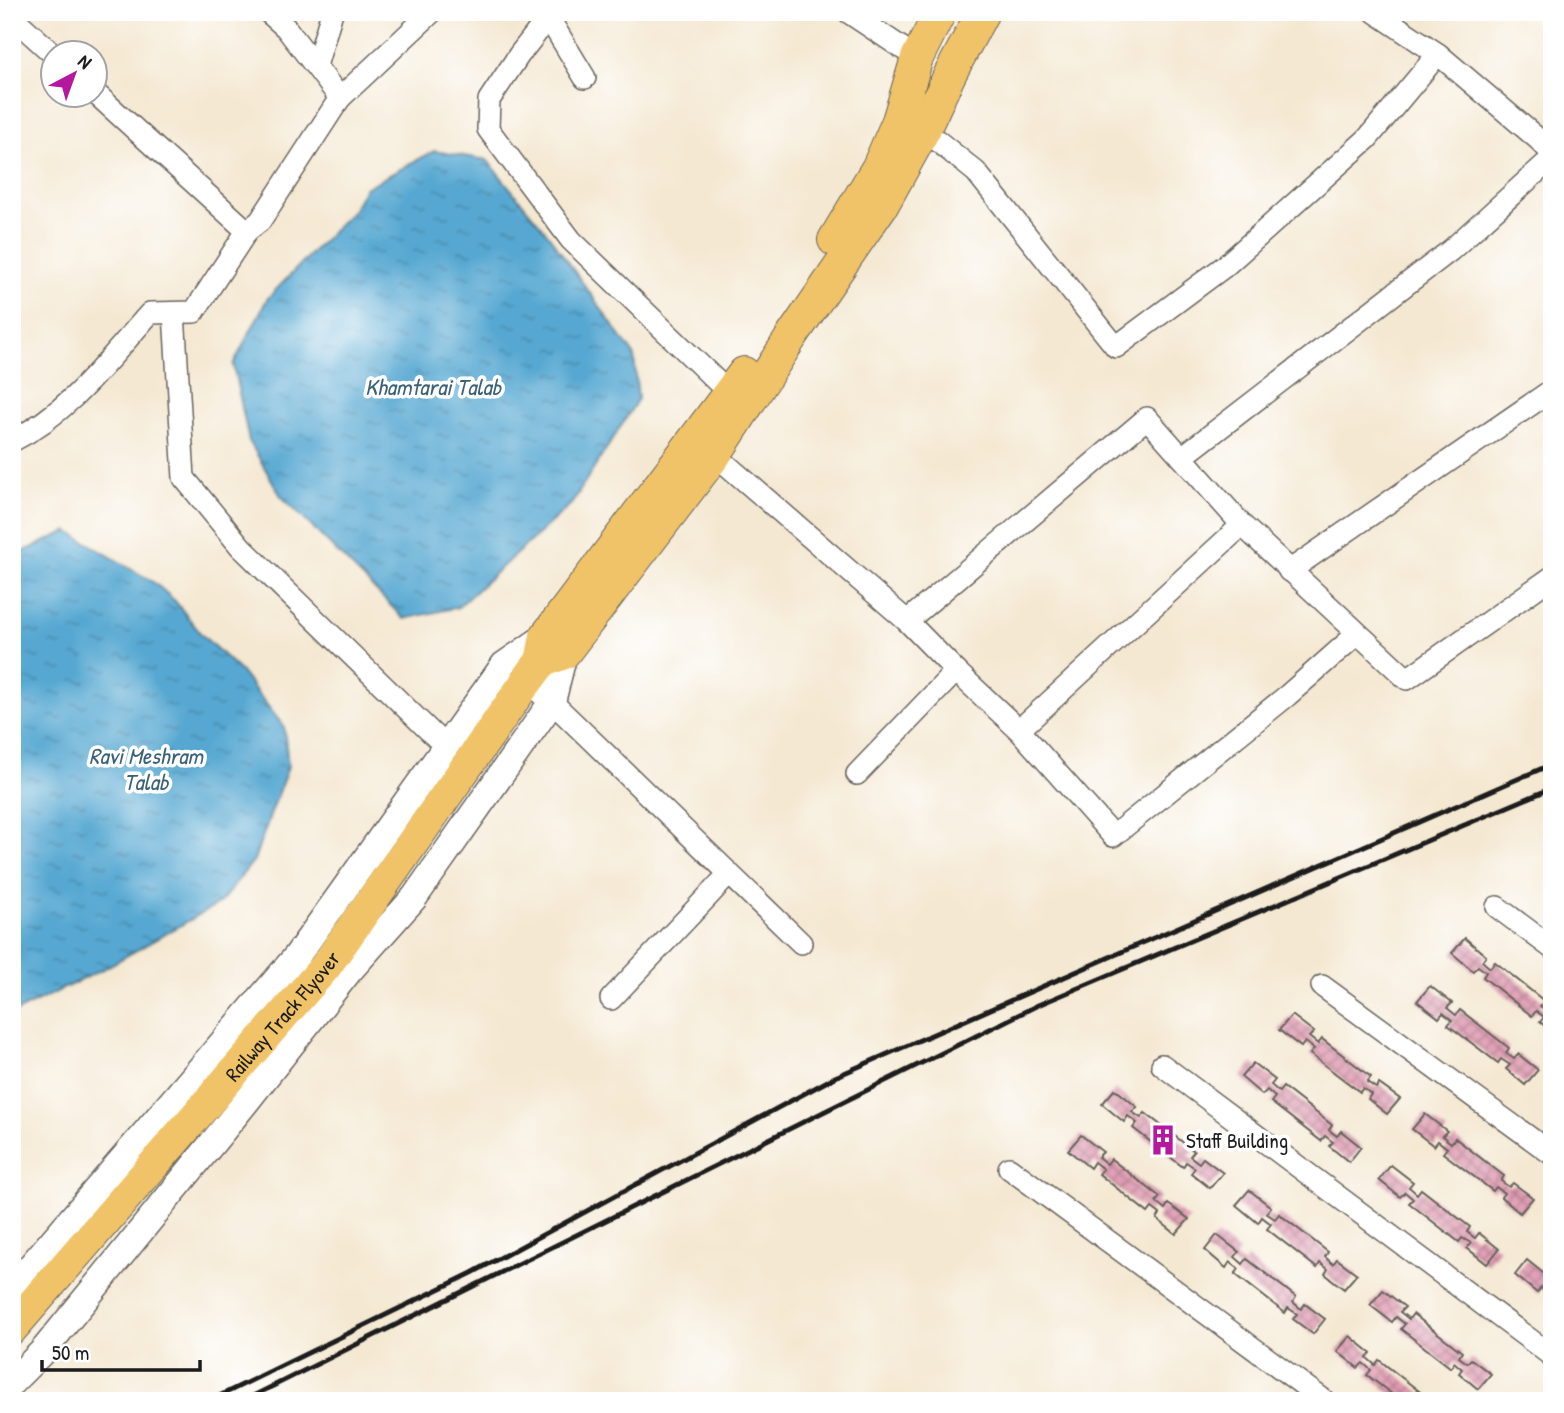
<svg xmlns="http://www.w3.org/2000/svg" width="1564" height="1413" font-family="'Patrick Hand',sans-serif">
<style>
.water{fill:url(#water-ripples);stroke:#3a6277;stroke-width:2}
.building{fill:url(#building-cross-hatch)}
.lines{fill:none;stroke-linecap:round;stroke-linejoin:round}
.minor-casing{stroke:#68635c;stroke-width:24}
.tertiary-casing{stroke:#68635c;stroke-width:29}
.primary-casing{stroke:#68635c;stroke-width:34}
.trunk-casing{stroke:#68635c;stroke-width:36}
.minor{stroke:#fff;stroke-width:21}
.tertiary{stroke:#fff;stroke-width:26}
.primary{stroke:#f0c369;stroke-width:32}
.trunk{stroke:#f0c369;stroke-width:33}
.rail{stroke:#1c1c1c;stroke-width:5}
.labels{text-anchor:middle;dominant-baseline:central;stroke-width:7;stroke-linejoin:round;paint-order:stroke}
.street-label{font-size:21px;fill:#1c1c1c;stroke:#fff}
.poi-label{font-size:21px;fill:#1c1c1c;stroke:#fff;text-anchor:start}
.water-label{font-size:23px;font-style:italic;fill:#3a6277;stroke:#fff}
</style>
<defs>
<pattern id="water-ripples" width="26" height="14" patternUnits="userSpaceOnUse" patternTransform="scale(1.75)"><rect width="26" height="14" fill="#57a8d2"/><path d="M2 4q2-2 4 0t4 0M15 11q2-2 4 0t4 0" fill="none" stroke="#4788aa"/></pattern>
<pattern id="building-cross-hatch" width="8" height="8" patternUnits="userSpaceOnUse" patternTransform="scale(1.75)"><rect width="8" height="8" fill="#df9ab1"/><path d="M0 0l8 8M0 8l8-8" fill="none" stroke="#b47d8f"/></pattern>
</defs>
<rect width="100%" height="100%" fill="#fff"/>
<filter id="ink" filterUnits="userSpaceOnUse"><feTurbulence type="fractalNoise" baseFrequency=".0143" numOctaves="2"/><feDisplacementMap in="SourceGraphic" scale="14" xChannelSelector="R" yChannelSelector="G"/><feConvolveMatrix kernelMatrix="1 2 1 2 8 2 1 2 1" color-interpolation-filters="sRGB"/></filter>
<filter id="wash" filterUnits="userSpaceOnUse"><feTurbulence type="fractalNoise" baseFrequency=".00686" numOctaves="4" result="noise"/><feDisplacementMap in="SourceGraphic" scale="28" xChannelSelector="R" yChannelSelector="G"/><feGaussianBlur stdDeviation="1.57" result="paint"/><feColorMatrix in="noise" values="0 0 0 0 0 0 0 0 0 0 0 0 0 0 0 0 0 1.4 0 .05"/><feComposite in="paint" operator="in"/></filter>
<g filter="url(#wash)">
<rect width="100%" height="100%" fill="#f4e8d2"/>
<!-- water -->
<g class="water">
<path d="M434 151 487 160 548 234 634 355 638 399 572 503 458 607 404 619 281 496 249 441 233 365 267 299 353 210 365 188Z"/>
<path d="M68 531 156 584 175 601 202 635 240 671 284 727 288 766 254 860 220 903 103 969 12 1014V557Z"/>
</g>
<g id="blocks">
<!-- building -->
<g class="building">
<path d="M1465 938 1486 956 1482 961 1490 968 1495 962 1544 1001 1540 1006 1548 1012 1552 1008V1031L1540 1022 1544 1017 1536 1011 1532 1016 1483 977 1486 972 1478 966 1473 971 1452 953Z"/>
<path d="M1430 986 1452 1003 1447 1008 1456 1015 1460 1010 1509 1048 1506 1053 1514 1059 1518 1054 1538 1070 1525 1085 1506 1069 1510 1065 1501 1059 1498 1063 1448 1025 1452 1020 1443 1013 1439 1018 1417 1001Z"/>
<path d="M1292 1015 1314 1032 1309 1037 1318 1044 1322 1039 1371 1077 1367 1082 1376 1088 1379 1084 1400 1099 1387 1114 1368 1099 1371 1094 1363 1088 1360 1092 1310 1054 1314 1049 1305 1042 1301 1047 1279 1030Z"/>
<path d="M1253 1063 1275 1080 1271 1085 1279 1092 1283 1087 1332 1125 1329 1130 1337 1136 1341 1131 1361 1147 1349 1162 1329 1146 1333 1142 1325 1136 1321 1141 1271 1102 1275 1097 1267 1090 1262 1095 1241 1077Z"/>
<path d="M1115 1089 1137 1107 1132 1112 1141 1118 1145 1113 1194 1151 1190 1156 1199 1163 1203 1158 1223 1173 1210 1188 1191 1173 1195 1168 1186 1162 1183 1167 1133 1128 1137 1123 1128 1116 1124 1122 1102 1104Z"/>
<path d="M1425 1114 1447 1131 1442 1136 1451 1143 1455 1138 1504 1176 1501 1181 1509 1187 1513 1183 1533 1198 1520 1213 1501 1197 1504 1193 1496 1187 1493 1191 1443 1153 1447 1148 1438 1141 1434 1146 1412 1129Z"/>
<path d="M1081 1135 1103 1152 1098 1157 1107 1164 1111 1159 1160 1197 1156 1202 1165 1209 1168 1204 1189 1219 1176 1234 1157 1219 1160 1214 1152 1208 1148 1213 1099 1174 1103 1169 1094 1162 1090 1168 1068 1150Z"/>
<path d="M1391 1165 1413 1182 1409 1187 1417 1194 1421 1189 1470 1227 1467 1232 1475 1238 1479 1233 1499 1249 1487 1264 1467 1248 1471 1243 1462 1238 1459 1242 1409 1203 1413 1199 1405 1192 1400 1197 1379 1180Z"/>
<path d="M1249 1190 1271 1207 1266 1213 1275 1219 1279 1214 1328 1252 1325 1257 1333 1264 1337 1259 1357 1274 1344 1289 1325 1274 1328 1269 1320 1263 1317 1268 1267 1229 1271 1224 1262 1217 1258 1223 1236 1205Z"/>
<path d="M1217 1235 1239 1252 1235 1257 1243 1264 1247 1259 1296 1297 1293 1302 1301 1309 1305 1304 1325 1319 1313 1334 1293 1319 1297 1314 1288 1308 1285 1313 1235 1274 1239 1269 1230 1262 1226 1268 1205 1250Z"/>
<path d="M1527 1260 1549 1278 1545 1283 1552 1288V1304L1546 1299 1549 1295 1541 1288 1537 1293 1515 1275Z"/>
<path d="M1383 1290 1405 1307 1400 1312 1409 1319 1413 1314 1462 1352 1459 1357 1467 1363 1471 1359 1491 1374 1478 1389 1459 1373 1462 1369 1454 1362 1451 1368 1401 1329 1405 1324 1396 1317 1392 1322 1370 1305Z"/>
<path d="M1350 1336 1371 1353 1367 1358 1375 1365 1379 1360 1428 1398 1426 1401H1401L1367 1375 1371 1370 1363 1363 1358 1368 1337 1351Z"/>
</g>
</g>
</g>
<g filter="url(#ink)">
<use href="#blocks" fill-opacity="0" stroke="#68635c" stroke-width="2"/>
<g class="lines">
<!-- minor casing -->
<g class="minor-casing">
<g id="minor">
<path d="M268 12 286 28 340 98 432 12"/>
<path d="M545 12 585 78"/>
<path d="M848 12 917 58"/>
<path d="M1375 12 1438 54 1538 139 1552 153"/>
<path d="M548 18 519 55 489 100 488 129 571 240 730 394"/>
<path d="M17 21 52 53"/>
<path d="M316 66 332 12"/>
<path d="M94 92 247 231"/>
<path d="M911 126 924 130 976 172 1116 347 1225 266 1367 139 1438 54"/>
<path d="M174 313 184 478 241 547 446 747"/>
<path d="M12 441C70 412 107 361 150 313L194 312 247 231 260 221 340 98"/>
<path d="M706 447 907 621 956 671 1019 730 1113 836 1288 695 1357 634"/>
<path d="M1182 457 1451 250 1552 158"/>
<path d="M1289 571 1552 390"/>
<path d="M907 621 1147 418 1242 525 1407 679 1552 577"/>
<path d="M540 693 552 702 801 943"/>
<path d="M1019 730 1242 525"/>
<path d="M857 774 956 671"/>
<path d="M1497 907 1552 948"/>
<path d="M1322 986 1552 1154"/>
<path d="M611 999 728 875"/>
<path d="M1162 1065 1552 1356"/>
<path d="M1009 1168 1325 1401"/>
</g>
</g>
<!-- tertiary casing -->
<g class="tertiary-casing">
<g id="tertiary">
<path d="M12 1288 296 957 504 665 546 636"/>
<path d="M12 1382 43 1351 245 1103 349 971 414 898 552 702 564 653"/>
</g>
</g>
<!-- primary casing -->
<g class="primary-casing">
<g id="primary">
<path d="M834 240 878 167 898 121 917 58 940 12"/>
<path d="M541 662 564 653 715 455 792 336 883 204 924 130 950 74 983 12"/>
<path d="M541 662 546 636 744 373"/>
<path id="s1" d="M12 1328 325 967 526 682"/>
</g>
</g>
<!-- trunk casing -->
<g class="trunk-casing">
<path id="trunk" d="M526 682 541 662"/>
</g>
<!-- minor -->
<use href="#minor" class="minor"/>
<!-- tertiary -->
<use href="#tertiary" class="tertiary"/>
<!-- primary -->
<use href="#primary" class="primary"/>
<!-- trunk -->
<use href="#trunk" class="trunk"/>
<!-- rail -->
<g class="rail">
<path d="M209 1401 472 1273 835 1077 1552 764"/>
<path d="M243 1401 1038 1005 1552 788"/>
</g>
</g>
</g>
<!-- icons -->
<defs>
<g id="building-bare" transform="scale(2.415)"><path d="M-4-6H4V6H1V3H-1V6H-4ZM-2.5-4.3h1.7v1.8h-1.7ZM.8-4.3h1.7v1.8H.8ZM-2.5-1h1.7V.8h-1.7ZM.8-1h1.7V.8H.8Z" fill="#b5179e" stroke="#fff" stroke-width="2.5" paint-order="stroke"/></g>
</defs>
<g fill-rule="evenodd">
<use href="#building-bare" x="1163" y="1140"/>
</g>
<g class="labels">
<!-- street labels -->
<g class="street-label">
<text stroke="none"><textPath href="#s1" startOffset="413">Railway Track Flyover</textPath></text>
</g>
<!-- poi labels -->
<g class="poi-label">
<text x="1186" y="1140">Staff Building</text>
</g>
<!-- water labels -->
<g class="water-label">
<text x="433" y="386">Khamtarai Talab</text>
<text x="146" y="755">Ravi Meshram<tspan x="146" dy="26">Talab</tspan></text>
</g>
</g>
<!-- margin -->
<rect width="1564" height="1413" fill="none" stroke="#fff" stroke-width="42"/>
<!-- north arrow -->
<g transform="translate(74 74) rotate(41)"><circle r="33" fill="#ffffff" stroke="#a4a4a4" stroke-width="2"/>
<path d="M0-5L12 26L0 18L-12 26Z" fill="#b5179e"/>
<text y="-10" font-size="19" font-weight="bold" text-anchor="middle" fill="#1c1c1c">N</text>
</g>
<!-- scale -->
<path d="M42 1360v10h158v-10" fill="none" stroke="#1c1c1c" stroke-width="3.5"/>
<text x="52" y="1360" font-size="21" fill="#1c1c1c" stroke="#ffffff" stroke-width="5" paint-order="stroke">50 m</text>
</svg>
